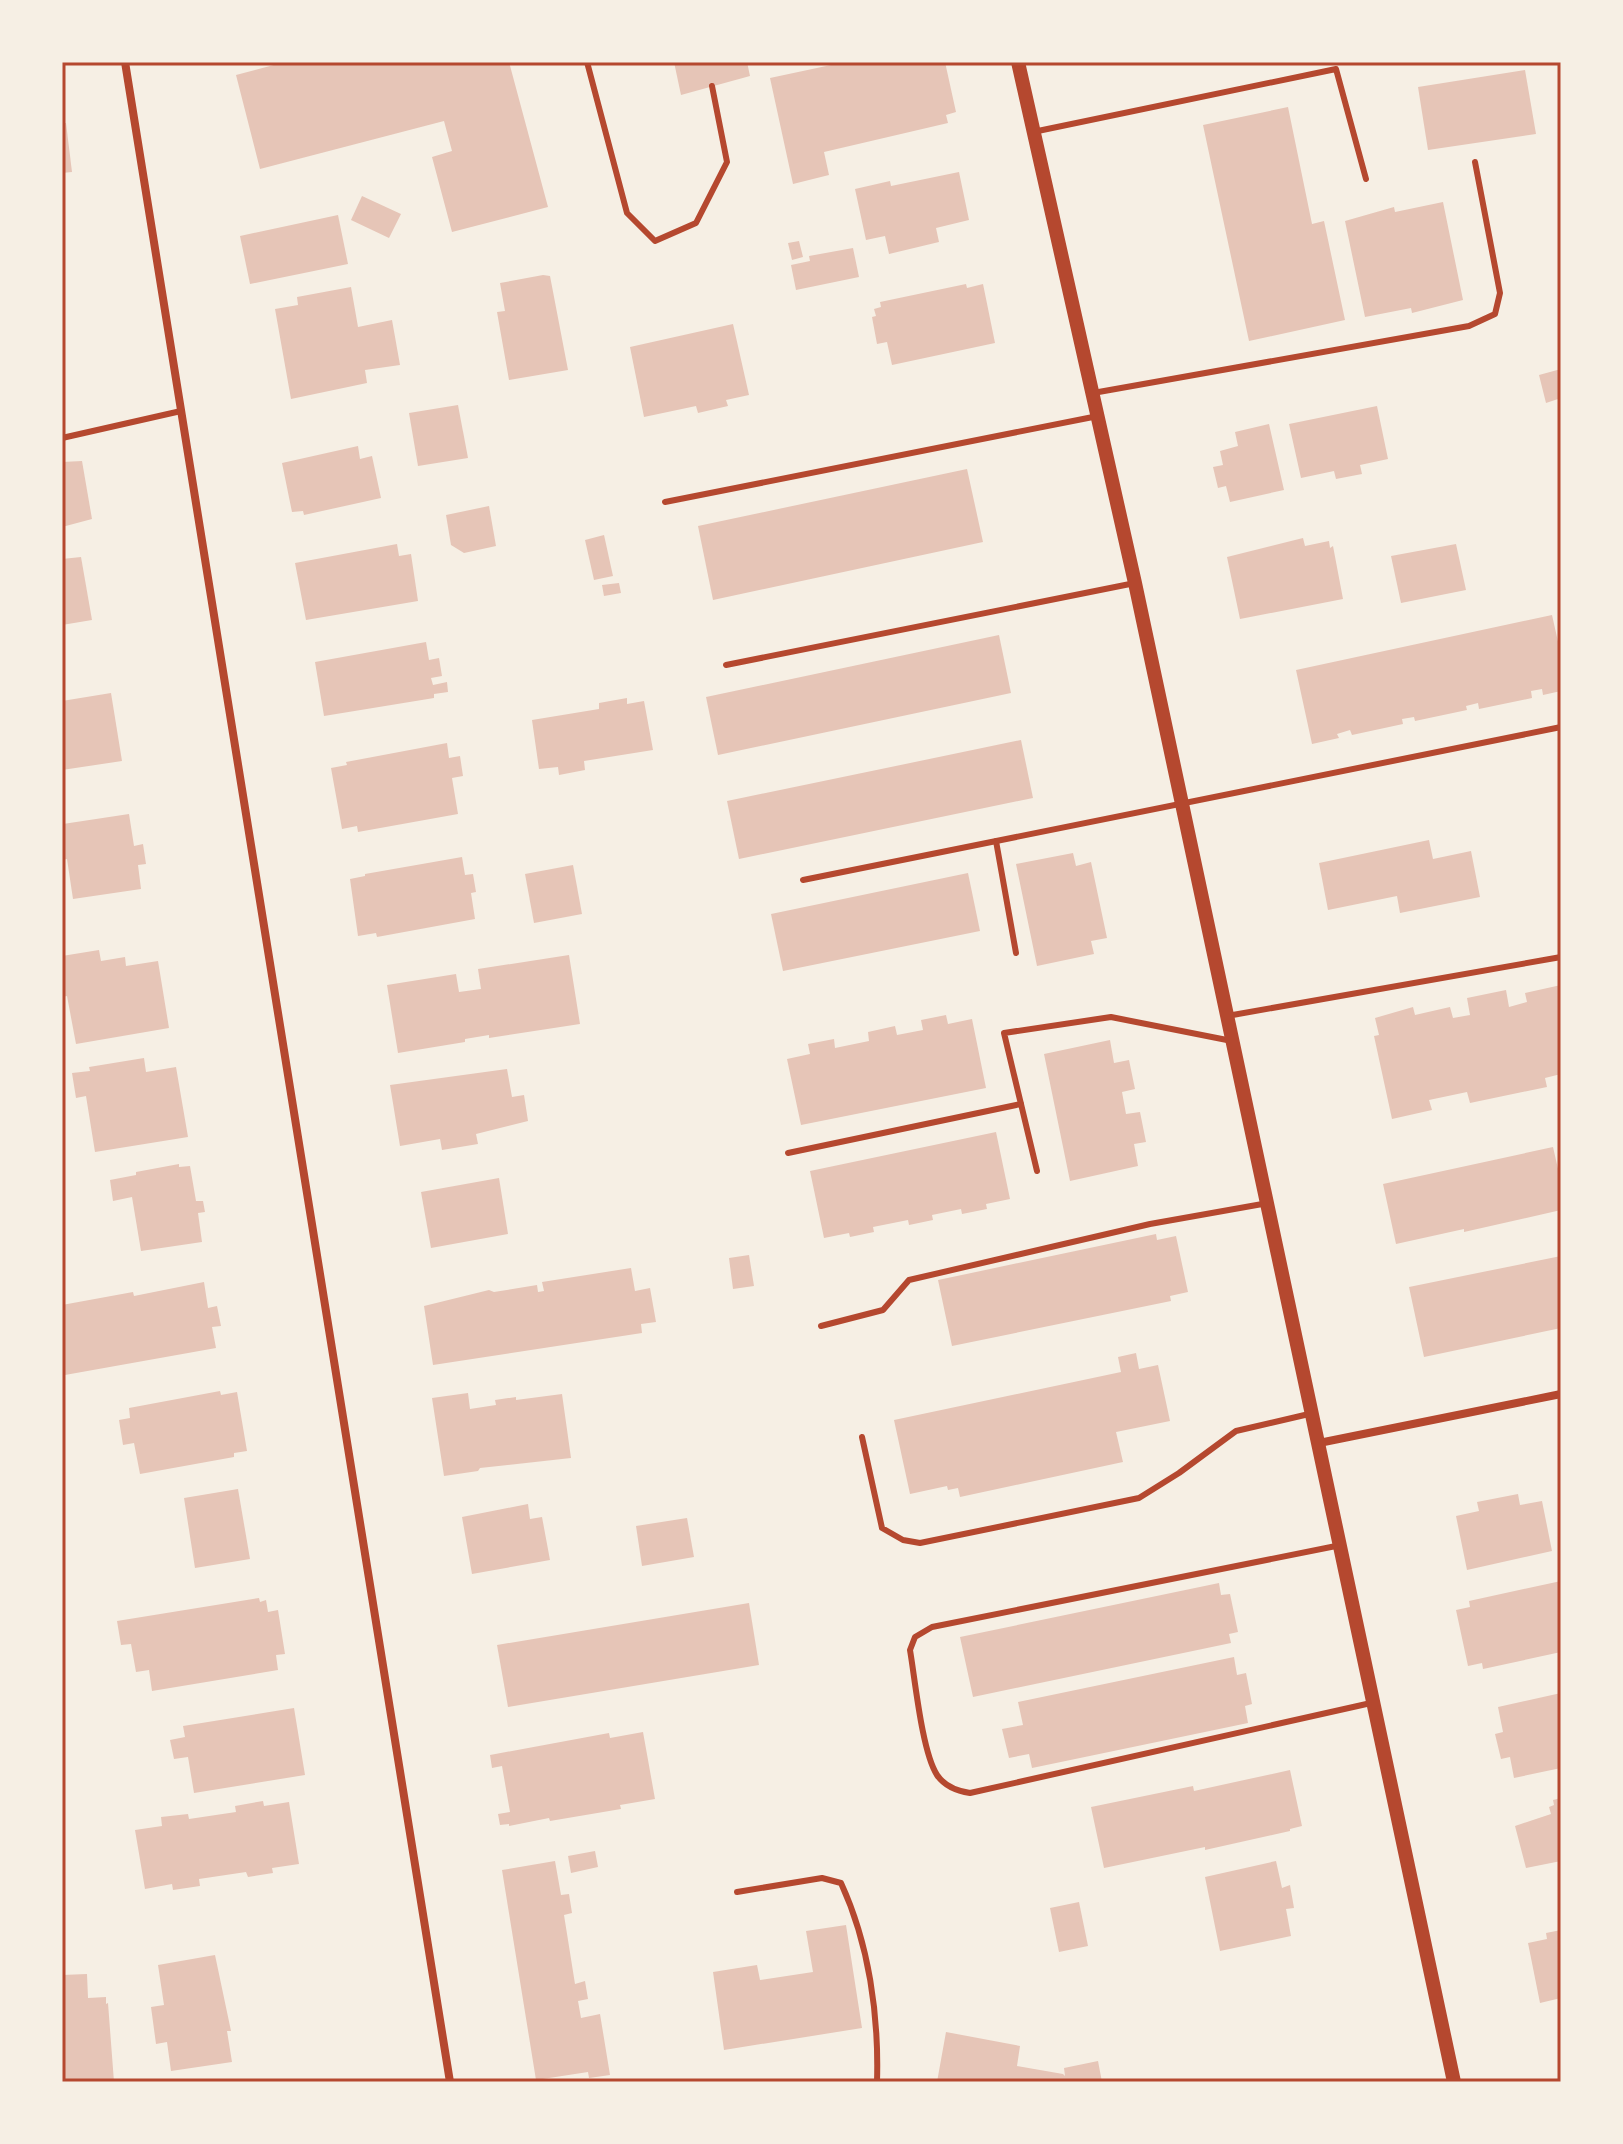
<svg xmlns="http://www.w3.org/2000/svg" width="1623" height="2144" font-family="'Varela Round',sans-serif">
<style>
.building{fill:#e6c5b7}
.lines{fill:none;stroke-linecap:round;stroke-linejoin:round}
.service{stroke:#b5482f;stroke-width:6}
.minor{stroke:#b5482f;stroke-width:8}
.tertiary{stroke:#b5482f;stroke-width:14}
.neatline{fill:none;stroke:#b5482f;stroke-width:3}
</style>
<rect width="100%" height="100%" fill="#f6efe4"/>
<!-- building -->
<g class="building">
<path d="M285 62H509L548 207 452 232 432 157 452 151 444 121 260 169 236 75Z"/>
<path d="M674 62H747L750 76 681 95Z"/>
<path d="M845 62H945L956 112 946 115 948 123 824 152 829 175 793 184 770 78Z"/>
<path d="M1525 70 1536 134 1428 150 1418 87Z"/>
<path d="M1288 107 1312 224 1324 221 1345 320 1249 341 1203 125Z"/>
<path d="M62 123H66L72 172 62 173Z"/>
<path d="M959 172 969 220 936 228 939 242 889 254 885 236 866 240 855 189 890 181 891 186Z"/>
<path d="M362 196 401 214 389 238 351 220Z"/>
<path d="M1443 202 1463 300 1412 313 1411 308 1365 317 1345 221 1394 207 1395 212Z"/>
<path d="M338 215 348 264 250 284 240 236Z"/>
<path d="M799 241 803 257 792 260 788 243Z"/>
<path d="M853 248 859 277 796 290 791 265 810 261 809 256Z"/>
<path d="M543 275 550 276 568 370 509 380 497 312 505 311 500 283Z"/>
<path d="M966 284 967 288 983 284 995 343 892 365 887 342 877 344 872 317 876 316 874 309 881 307 880 302Z"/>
<path d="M351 287 358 327 392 320 400 365 365 370 367 383 291 399 275 309 298 305 297 297Z"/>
<path d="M733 324 749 395 726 400 728 406 698 413 696 406 644 417 630 347Z"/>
<path d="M1561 369V398L1546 403 1539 375Z"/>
<path d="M458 405 468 458 418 466 409 413Z"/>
<path d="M1377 406 1388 459 1360 465 1362 474 1336 479 1334 471 1301 478 1289 424Z"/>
<path d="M1269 424 1284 490 1230 502 1226 486 1218 488 1213 467 1223 465 1220 451 1238 446 1235 432Z"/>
<path d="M358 446 360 459 372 456 381 498 304 515 303 511 292 512 282 463Z"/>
<path d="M82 461 92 519 62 527V462Z"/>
<path d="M967 469 983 542 713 600 698 526Z"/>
<path d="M489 506 496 546 464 553 451 545 446 515Z"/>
<path d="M604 535 613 576 594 580 585 540Z"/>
<path d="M1303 538 1305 546 1329 541 1330 548 1333 546 1343 599 1240 619 1227 557Z"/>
<path d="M397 544 399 556 411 554 418 601 306 620 295 563Z"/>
<path d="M1456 544 1466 590 1401 603 1391 556Z"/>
<path d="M81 557 92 620 62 625V559Z"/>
<path d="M619 583 621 593 604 596 602 585Z"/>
<path d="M1552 615 1561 655V691L1543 695 1542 689 1531 691 1532 698 1479 709 1478 703 1466 706 1467 710 1415 721 1414 717 1402 719 1403 724 1352 735 1350 730 1337 734 1339 738 1312 744 1296 670Z"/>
<path d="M999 635 1011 693 718 755 706 697Z"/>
<path d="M426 642 429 660 439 658 442 676 431 678 433 685 447 682 448 692 434 694V698L324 716 315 662Z"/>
<path d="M111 693 122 761 62 770V701Z"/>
<path d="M627 698V704L644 701 653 750 584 761 585 770 559 775 558 767 539 769 532 720 599 709V703Z"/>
<path d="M1021 740 1033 798 739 859 727 801Z"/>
<path d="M447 743 449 758 460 756 463 776 452 778 458 814 358 832 357 826 342 829 331 768 347 765 346 762Z"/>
<path d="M129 814 134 846 143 844 146 864 138 865 141 889 73 899 67 859 62 860 63 824Z"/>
<path d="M1429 840 1433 859 1471 851 1480 897 1400 913 1397 896 1328 910 1319 863Z"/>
<path d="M1073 853 1076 866 1091 862 1107 938 1091 941 1094 954 1037 966 1016 864Z"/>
<path d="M462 857 465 875 473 874 476 892 471 893 475 919 377 937 376 933 358 936 350 879 365 876V874Z"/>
<path d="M573 865 582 914 534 923 525 874Z"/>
<path d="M968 873 980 931 783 971 771 914Z"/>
<path d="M99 950 101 961 125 957 126 966 158 961 169 1028 76 1044 67 996 62 997V956Z"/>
<path d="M569 955 580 1024 489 1038V1035L465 1039V1042L398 1053 387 985 456 974 459 992 481 989 478 969Z"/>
<path d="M1561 985V1074L1545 1078 1547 1087 1470 1103 1467 1092 1429 1100 1432 1110 1392 1119 1374 1036 1379 1035 1375 1018 1413 1007 1415 1015 1450 1007 1453 1018 1470 1015 1467 998 1506 990 1509 1007 1527 1002 1525 993Z"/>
<path d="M946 1015 948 1024 972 1019 986 1088 801 1125 787 1059 810 1054 808 1044 834 1039 835 1048 869 1041 868 1032 895 1026 897 1035 923 1030 921 1020Z"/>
<path d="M1110 1040 1114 1063 1129 1060 1135 1089 1122 1092 1126 1114 1140 1112 1146 1142 1134 1144 1138 1166 1070 1181 1044 1054Z"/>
<path d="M144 1058 146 1072 176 1067 188 1137 95 1152 86 1096 76 1098 72 1073 90 1071 89 1067Z"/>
<path d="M507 1069 512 1097 524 1095 528 1121 476 1134 478 1144 442 1150 440 1139 400 1146 390 1085Z"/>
<path d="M996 1132 1010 1199 986 1204 987 1209 962 1214 961 1209 932 1215 933 1220 909 1225 908 1220 873 1227 874 1232 850 1237 849 1233 824 1238 810 1171Z"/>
<path d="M1553 1147 1561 1182V1210L1464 1232V1229L1396 1244 1383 1184Z"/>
<path d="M179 1164V1167L190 1166 196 1201H203L205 1212 198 1213 202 1242 141 1251 132 1197 113 1201 110 1180 136 1175V1172Z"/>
<path d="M499 1178 508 1234 431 1248 421 1192Z"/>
<path d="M1156 1234 1157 1240 1176 1236 1188 1292 1170 1296 1171 1301 952 1346 938 1280Z"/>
<path d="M749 1255 754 1286 733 1289 729 1258Z"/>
<path d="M1561 1256V1328L1424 1357 1409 1287Z"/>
<path d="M631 1268 635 1291 650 1288 656 1322 641 1324 642 1333 433 1365 424 1306 489 1290 494 1292 537 1285 538 1292 544 1291 542 1282Z"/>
<path d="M204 1282 208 1308 217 1306 221 1326 212 1327 216 1348 65 1375 62 1360V1305L133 1292 134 1296Z"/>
<path d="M1136 1353 1139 1369 1158 1365 1170 1421 1116 1432 1123 1462 960 1497 958 1488 948 1490 947 1486 910 1494 894 1420 1121 1372 1118 1357Z"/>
<path d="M220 1391 221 1395 237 1392 247 1451 234 1453V1457L140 1474 134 1443 123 1445 119 1420 130 1418 129 1408Z"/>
<path d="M468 1393 470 1409 496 1405 495 1400 516 1397V1400L562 1394 571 1458 480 1468 478 1471 444 1476 432 1398Z"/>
<path d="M238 1489 250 1559 195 1568 184 1498Z"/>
<path d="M1518 1494 1520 1505 1542 1501 1552 1551 1467 1570 1456 1516 1479 1511 1477 1502Z"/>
<path d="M528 1504 530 1519 542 1517 550 1560 472 1574 462 1517Z"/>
<path d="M687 1518 694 1557 642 1566 636 1526Z"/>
<path d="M1561 1581V1652L1483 1669 1482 1663 1468 1666 1456 1610 1470 1607 1469 1601Z"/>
<path d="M1219 1583 1221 1595 1230 1594 1238 1632 1229 1634 1231 1643 973 1697 960 1637Z"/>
<path d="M259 1598 260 1602 266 1600 268 1612 278 1610 285 1654 276 1655 278 1670 152 1691 149 1670 136 1672 131 1644 121 1645 117 1621Z"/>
<path d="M749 1603 759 1665 508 1707 497 1645Z"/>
<path d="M1234 1657 1237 1675 1246 1673 1252 1704 1245 1706 1248 1723 1032 1768 1029 1754 1009 1758 1002 1729 1023 1725 1018 1702Z"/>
<path d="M1561 1693V1768L1514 1778 1510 1757 1501 1759 1495 1734 1503 1732 1498 1707Z"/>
<path d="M294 1708 305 1775 194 1793 188 1757 174 1759 170 1740 185 1737 183 1726Z"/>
<path d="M643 1732 655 1799 620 1805 621 1809 550 1821 549 1818 509 1826V1824L500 1825 498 1814 510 1812 502 1766 492 1768 490 1755 609 1733 610 1738Z"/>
<path d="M1290 1770 1302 1826 1290 1829V1831L1205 1850V1847L1104 1868 1091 1807 1193 1786 1194 1791Z"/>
<path d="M1561 1798V1861L1526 1868 1515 1826 1551 1814 1549 1807 1554 1805 1553 1800Z"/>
<path d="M263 1801 264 1806 289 1802 299 1864 272 1868 273 1873 248 1877 246 1872 199 1879 200 1886 173 1890 172 1884 145 1889 135 1830 162 1826 161 1817 188 1814 189 1819 236 1812 235 1806Z"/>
<path d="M595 1851 598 1867 571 1873 568 1856Z"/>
<path d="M555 1861 561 1895 569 1894 572 1913 564 1915 575 1984 585 1981 588 1999 578 2001 581 2018 600 2014 610 2075 589 2078 588 2072 536 2080 502 1870Z"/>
<path d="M1276 1861 1282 1888 1290 1885 1294 1908 1286 1909 1291 1936 1220 1951 1205 1877Z"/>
<path d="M1079 1902 1088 1946 1059 1952 1050 1908Z"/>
<path d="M846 1925 862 2028 724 2050 713 1972 757 1965 760 1980 813 1972 806 1931Z"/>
<path d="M1561 1930V1998L1540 2003 1528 1943 1547 1939 1546 1933Z"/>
<path d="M215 1955 231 2031H227L232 2062 171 2071 167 2042 156 2044 151 2007 164 2005 158 1965Z"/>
<path d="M87 1974 88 1998 106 1997V2004L108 2003 114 2082H62V1975Z"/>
<path d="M946 2032 1020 2046 1017 2066 1063 2074 1065 2076 1064 2068 1098 2061 1102 2082H937Z"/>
</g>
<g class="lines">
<!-- service -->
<g class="service">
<path d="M587 62 627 213 655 241 696 223 727 162 712 86"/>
<path d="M1033 132 1336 69 1366 179"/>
<path d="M1093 393 1469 326 1495 314 1500 293 1475 162"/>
<path d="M62 438 181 411"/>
<path d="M665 502 1098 416"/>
<path d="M726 665 1135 583"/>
<path d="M996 841 1016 953"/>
<path d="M803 880 1561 727"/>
<path d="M1227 1016 1561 957"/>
<path d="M788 1153 1021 1104"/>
<path d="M1037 1171 1004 1033 1111 1017 1232 1041"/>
<path d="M821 1326 883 1310 909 1280 1150 1224 1268 1203"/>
<path d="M862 1437 882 1528 903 1540 920 1543 1139 1498 1179 1473 1236 1431 1309 1414"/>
<path d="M1341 1545 932 1627 915 1637 910 1650C915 1679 922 1752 937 1775 945 1787 957 1791 970 1793L1371 1703"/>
<path d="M737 1892 822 1878 841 1883C869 1944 879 2015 877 2082"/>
</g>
<!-- minor -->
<g class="minor">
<path d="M125 62 450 2082"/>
<path d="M1319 1443 1561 1394"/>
</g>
<!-- tertiary -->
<path class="tertiary" d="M1018 62 1135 583 1454 2082"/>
</g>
<!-- border -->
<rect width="1623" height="2144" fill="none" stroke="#f6efe4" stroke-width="128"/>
<rect x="64" y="64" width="1495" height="2016" class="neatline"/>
</svg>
